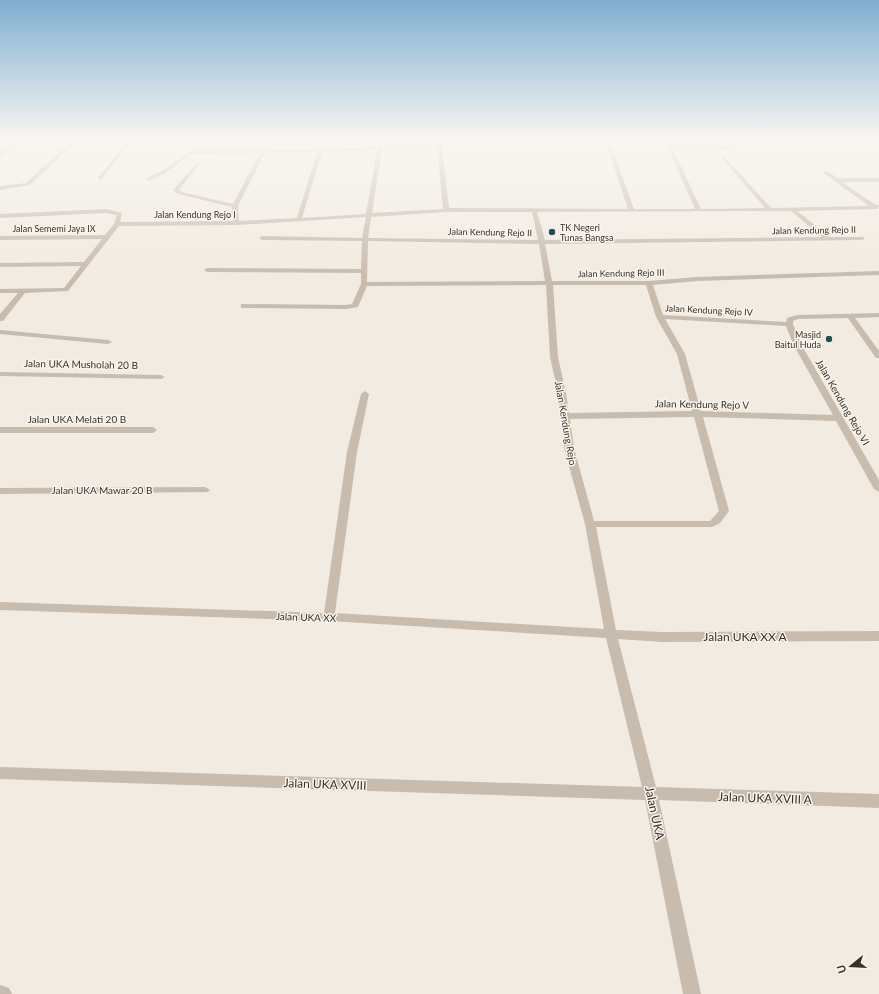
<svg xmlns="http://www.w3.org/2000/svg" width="879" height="994" font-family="Lato,sans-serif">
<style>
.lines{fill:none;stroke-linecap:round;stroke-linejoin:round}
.street{fill:#c8bcae;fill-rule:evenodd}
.poi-dot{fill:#254c54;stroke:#f9f4ed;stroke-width:1.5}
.labels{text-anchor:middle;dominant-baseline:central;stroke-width:3;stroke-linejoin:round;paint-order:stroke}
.far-street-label{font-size:9px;fill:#37302b;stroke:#f9f4ed}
.far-poi-label{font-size:9px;fill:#37302b;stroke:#f9f4ed;text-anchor:start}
.street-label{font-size:10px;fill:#37302b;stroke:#f9f4ed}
.near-street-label{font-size:12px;fill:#37302b;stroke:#f9f4ed}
</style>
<rect width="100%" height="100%" fill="#f1ebe1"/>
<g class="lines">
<!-- street -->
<g class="street">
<path d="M74 138H78V140H128L130 138H134L133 140 184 141 234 138 184 143H130L101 180 98 178 126 143H75L30 185 0 190V186L26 183 69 143 20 142 0 157V154L14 142H0V140H72Z"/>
<path d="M319 138H323L322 149 378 147 376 138H380L382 146 437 144V138H441L449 208 628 209 607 146 609 145 611 146 634 209H695L667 146 660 138H665L670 145 716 147 735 145 725 138H731L741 145 726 149 672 147 701 209 765 208 721 157 723 155 771 208 869 206 822 172 827 171 838 178H879V182H842L876 205H879L878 209 797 211 830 237H864V239L862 240 545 244 552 281H649L697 277 879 271V275L697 281 653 285 663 315 786 322 787 318 797 315 879 313V317L855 318 879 351V358H876L848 318 798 319 793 321V324L801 344 879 480V492L874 489 836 421 703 417 729 511 720 523 712 527H596L616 630 662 632 879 631V641L662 642 618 639 656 787 879 794V808L659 800 701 994H683L645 800 0 779V767L642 787 606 638 329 621 0 610V602L324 613 347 452 361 394 365 391 369 394 357 452 335 613 604 629 585 524 564 448 558 393 550 357 546 285 367 286 358 307 346 309 244 308H241V304L346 305 352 304 361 284V273L207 272 204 270 207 268 361 269 362 241 262 240 259 238 262 236 362 238 366 217 236 225 119 226 68 291 25 293 3 321H0V314L18 293H0V289L64 288 81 266 0 267V263L84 262 102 239 0 240V236L105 235 114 224 117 215 106 213 0 218V214L106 209 122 213 120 222 233 221 232 207 178 194 173 190 197 163 199 164 179 190 182 192 233 204 260 153 191 154 164 174 150 180 145 179 160 172 195 148 197 149 195 151 318 150ZM437 146 443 209 372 213 382 149ZM377 150 366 214 302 218 322 152ZM317 152 297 218 239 221 238 206 265 153ZM791 211 822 237 545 240 537 212ZM446 212H532L538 240 368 238 371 217ZM368 241 539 244 545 281 367 282ZM553 285H646L656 317 677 354 692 411 569 413 566 393 558 357ZM665 319 786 326 793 344 833 415 701 411 685 354ZM694 417 719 511 710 521H594L574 448 570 419Z"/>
<path d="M0 330 108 340 112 342 108 344 0 334Z"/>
<path d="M0 372 161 375 165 377 161 379 0 376Z"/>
<path d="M0 427H153L157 430 153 433H0Z"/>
<path d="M205 487 210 490 208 492 0 494V488Z"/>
<path d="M0 985 9 988 12 994H0Z"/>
</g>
</g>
<!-- sky -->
<linearGradient id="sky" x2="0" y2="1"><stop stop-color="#7faed0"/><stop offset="0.5" stop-color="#f9f6f2"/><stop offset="1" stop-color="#f9f6f2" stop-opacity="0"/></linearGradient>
<rect width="879" height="277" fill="url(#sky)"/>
<!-- markers -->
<g class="poi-dot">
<circle cx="552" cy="232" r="4"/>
<circle cx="829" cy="339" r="4"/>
</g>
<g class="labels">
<!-- far-street labels -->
<g class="far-street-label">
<text x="195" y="214">Jalan Kendung Rejo I</text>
<text x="54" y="228">Jalan Sememi Jaya IX</text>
<text transform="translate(814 230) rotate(-1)">Jalan Kendung Rejo II</text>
<text transform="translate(490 232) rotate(1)">Jalan Kendung Rejo II</text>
<text transform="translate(621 273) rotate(-1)">Jalan Kendung Rejo III</text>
<text transform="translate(709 310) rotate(3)">Jalan Kendung Rejo IV</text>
</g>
<!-- far-poi labels -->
<g class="far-poi-label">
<text x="560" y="227">TK Negeri<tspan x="560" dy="10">Tunas Bangsa</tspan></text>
<text x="821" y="334" text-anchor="end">Masjid<tspan x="821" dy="10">Baitul Huda</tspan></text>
</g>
<!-- street labels -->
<g class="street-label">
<text transform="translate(81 364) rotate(1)">Jalan UKA Musholah 20 B</text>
<text transform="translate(843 402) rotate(60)">Jalan Kendung Rejo VI</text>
<text transform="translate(702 404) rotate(1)">Jalan Kendung Rejo V</text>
<text x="77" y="419">Jalan UKA Melati 20 B</text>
<text transform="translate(566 423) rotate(80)">Jalan Kendung Rejo</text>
<text x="102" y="490">Jalan UKA Mawar 20 B</text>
<text transform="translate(306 617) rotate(2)">Jalan UKA XX</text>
</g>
<!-- near-street labels -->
<g class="near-street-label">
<text x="745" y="636">Jalan UKA XX A</text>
<text transform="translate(325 784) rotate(2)">Jalan UKA XVIII</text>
<text transform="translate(765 798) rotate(2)">Jalan UKA XVIII A</text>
<text transform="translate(655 813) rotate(78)">Jalan UKA</text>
</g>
</g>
<!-- north arrow -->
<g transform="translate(851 966) rotate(252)" stroke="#f9f4ed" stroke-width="3" paint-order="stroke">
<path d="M0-3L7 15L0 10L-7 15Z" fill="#37302b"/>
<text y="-6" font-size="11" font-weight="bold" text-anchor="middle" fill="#37302b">U</text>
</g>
</svg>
